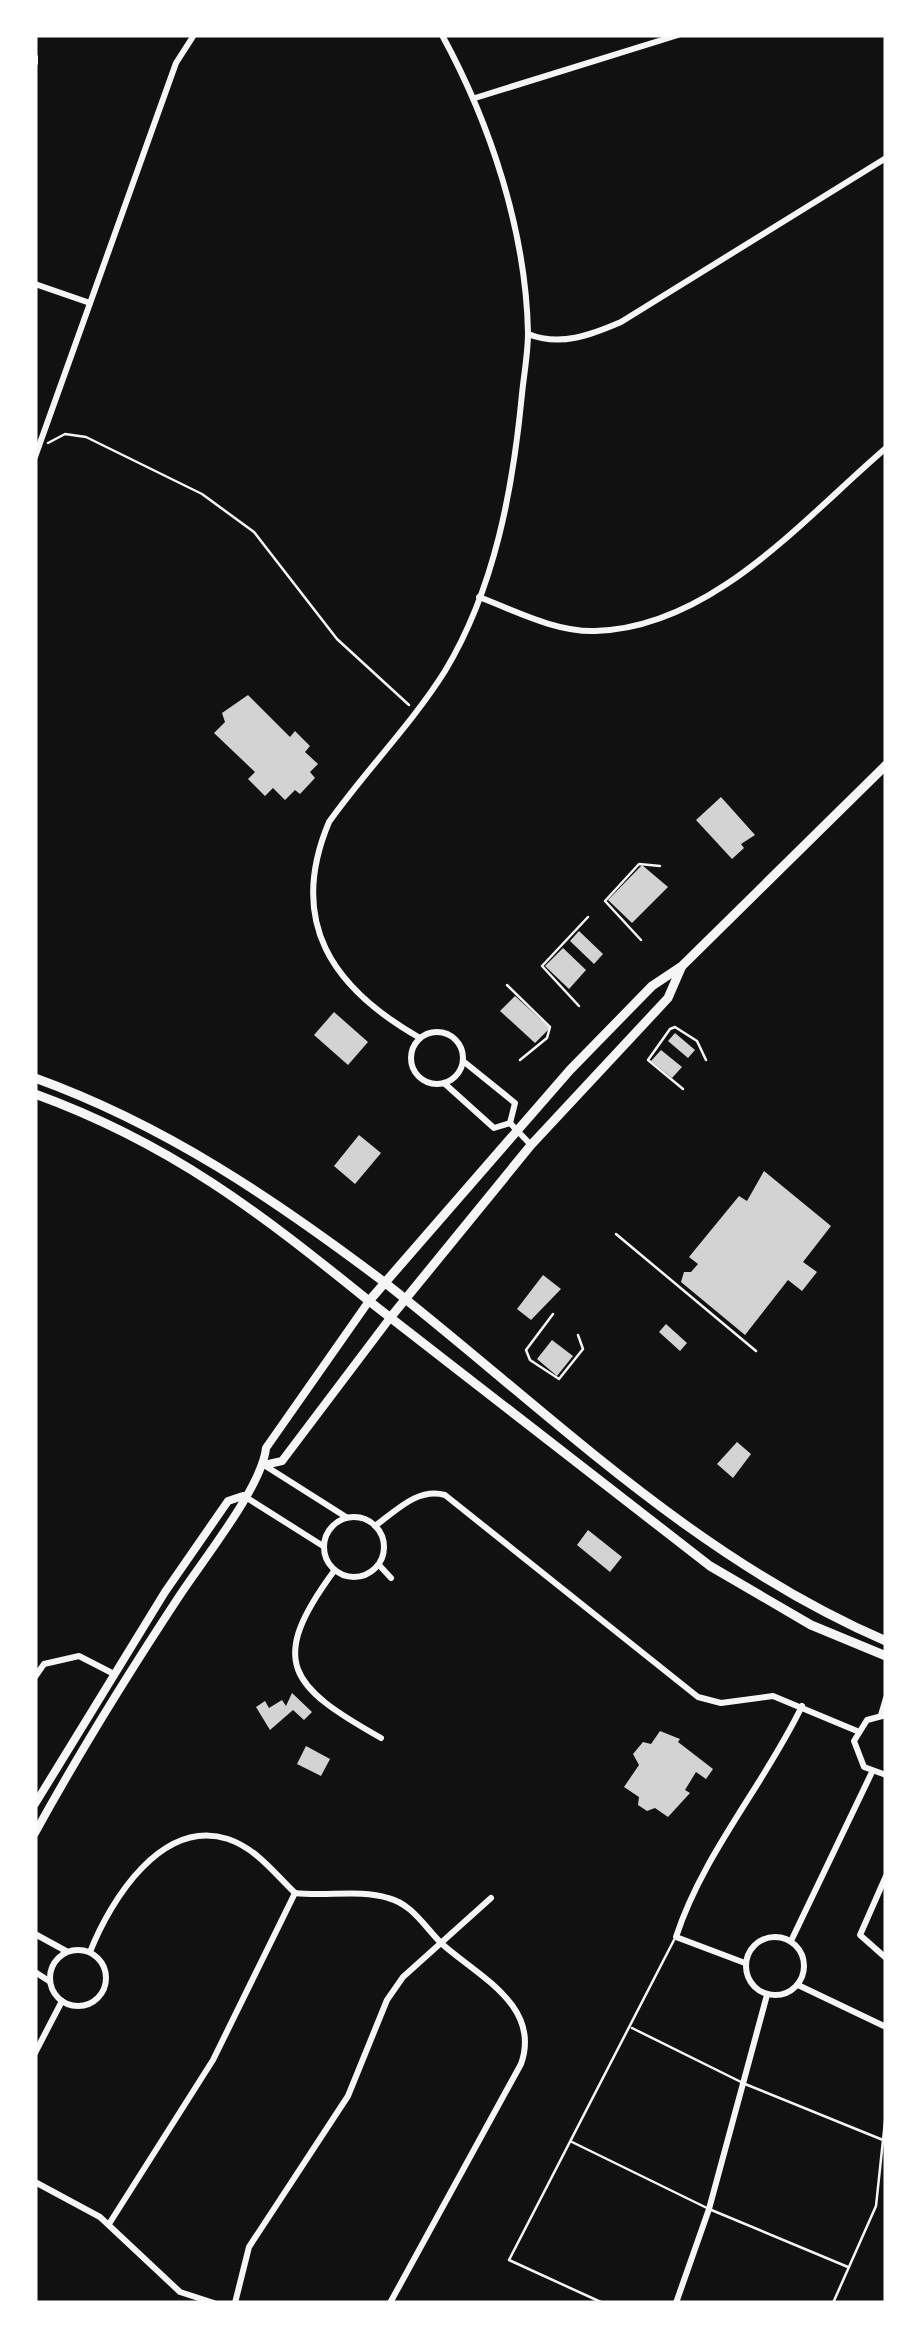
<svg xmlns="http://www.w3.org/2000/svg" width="921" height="2338" font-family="Mulish,sans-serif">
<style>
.building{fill:#d3d3d3}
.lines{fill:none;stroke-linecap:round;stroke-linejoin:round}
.path{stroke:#f5f5f5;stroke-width:2.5}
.service{stroke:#f5f5f5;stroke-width:2.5}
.minor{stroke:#f5f5f5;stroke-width:6}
.tertiary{stroke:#f5f5f5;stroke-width:8}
.secondary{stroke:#f5f5f5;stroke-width:9}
.primary{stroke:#f5f5f5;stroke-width:9}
</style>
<rect width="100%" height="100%" fill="#111"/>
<!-- building -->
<g class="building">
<path d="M248 695 290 737 295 731 310 746 305 752 318 764 310 772 315 778 300 794 295 790 285 800 273 788 265 796 248 779 255 772 214 733 225 722 222 713Z"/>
<path d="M721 797 755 835 741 844 744 848 732 859 696 820Z"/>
<path d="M642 865 668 887 632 923 608 900Z"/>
<path d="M579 931 603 954 594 964 570 941Z"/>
<path d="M563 948 586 970 569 989 545 966Z"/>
<path d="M515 996 550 1028 535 1043 500 1011Z"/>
<path d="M334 1012 368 1042 348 1065 314 1035Z"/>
<path d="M675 1033 695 1050 688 1058 668 1041Z"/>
<path d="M661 1050 682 1067 672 1078 651 1061Z"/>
<path d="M359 1135 381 1153 355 1184 334 1166Z"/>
<path d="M764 1171 831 1226 803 1262 817 1272 802 1291 788 1280 745 1335 681 1282 684 1272H691L698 1264 689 1257 739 1196 747 1201Z"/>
<path d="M543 1275 561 1289 531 1320 517 1309Z"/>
<path d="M666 1324 687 1343 680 1351 659 1332Z"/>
<path d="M552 1340 573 1356 557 1376 537 1359Z"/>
<path d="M737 1442 751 1454 733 1478 717 1464Z"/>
<path d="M588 1530 622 1557 610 1572 577 1545Z"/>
<path d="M292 1693 312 1712 304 1720 293 1710 270 1730 256 1707 265 1701 269 1708 282 1700 286 1706Z"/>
<path d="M660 1731 680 1739 678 1742 713 1769 706 1779 696 1772 685 1790 690 1793 668 1817 655 1808 647 1811 638 1805 639 1797 624 1787 639 1765 633 1754 643 1742 651 1744Z"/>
<path d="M306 1746 330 1759 321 1776 297 1764Z"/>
</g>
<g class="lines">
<!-- path -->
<path class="path" d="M48 443 65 434 86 437 202 494 254 532 337 639 409 705"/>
<!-- service -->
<g class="service">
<path d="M641 940 605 901 639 864 660 866"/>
<path d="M507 985 550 1027 547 1038 520 1060"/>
<path d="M579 1006 542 966 588 917"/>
<path d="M683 1089 648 1060 670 1029 675 1027 697 1041 706 1060"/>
<path d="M616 1234 756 1351"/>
<path d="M553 1314 526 1350 530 1360 559 1379 583 1349 578 1335"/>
<path d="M632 2028 745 2084 883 2140"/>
<path d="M572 2142 709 2209 848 2267"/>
<path d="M603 2303 509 2260 674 1940"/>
<path d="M833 2303 876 2206 886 2112"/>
</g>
<!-- minor -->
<g class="minor">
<path d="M35 57V63"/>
<path d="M475 98 678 35"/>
<path d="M35 284 90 303"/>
<path d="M528 334C560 347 591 335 621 322L886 158"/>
<path d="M35 457 176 63 194 35"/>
<path d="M479 597C516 611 555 632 595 631 712 628 803 519 886 448"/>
<circle cx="437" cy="1058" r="26"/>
<path d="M420 1038C332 988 287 922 329 822 366 770 411 725 445 671 495 588 513 488 522 394 524 374 528 353 528 333 526 231 490 123 442 35"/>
<path d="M463 1061 515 1103 510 1123"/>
<path d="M444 1083 494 1128 510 1123"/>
<path d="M510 1123 531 1145"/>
<path d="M264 1465 346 1517"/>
<path d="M244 1496 323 1546"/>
<circle cx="354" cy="1547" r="30"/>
<path d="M375 1526C396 1511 418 1487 445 1495L698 1697 721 1703 773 1696 857 1731"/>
<path d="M379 1565 391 1578"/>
<path d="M334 1571C267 1662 289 1686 381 1738"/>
<path d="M35 1677 44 1664 79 1656 114 1674"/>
<path d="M881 1715 886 1698"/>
<path d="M886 1715 867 1720 854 1741 864 1767 886 1775"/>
<path d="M886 1876 860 1935 886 1958"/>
<path d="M35 1934 66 1951"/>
<circle cx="775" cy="1966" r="29"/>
<path d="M791 1941 872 1772"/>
<circle cx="78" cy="1978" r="28"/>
<path d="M90 1952C111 1899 162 1818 228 1839 257 1849 274 1873 295 1893 325 1897 359 1889 388 1898 412 1904 424 1926 441 1943 476 1975 542 2005 521 2064L390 2303"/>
<path d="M745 1963 676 1937C703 1854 764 1785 802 1706"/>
<path d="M35 1972 49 1981"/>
<path d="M798 1985 886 2027"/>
<path d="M35 2053 62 2001"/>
<path d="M35 2182 100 2217 180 2292 214 2303"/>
<path d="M109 2224 213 2060 295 1893"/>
<path d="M235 2303 249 2247 348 2096 387 2000 403 1977 491 1898"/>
<path d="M676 2303 709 2209 767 1995"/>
</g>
<!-- tertiary -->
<g class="tertiary">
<path d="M264 1465 282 1461 390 1318"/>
<path d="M35 1804 165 1592 228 1501 243 1496"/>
<path d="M35 1833C79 1753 128 1674 178 1598 202 1561 262 1487 266 1448L369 1301"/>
</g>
<!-- secondary -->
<g class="secondary">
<path d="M35 1078C165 1125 274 1199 384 1282"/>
<path d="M35 1094C170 1143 259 1212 369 1301"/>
</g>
<!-- primary -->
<g class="primary">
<path d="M886 765 682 966 652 986 570 1070 369 1301 710 1566 811 1625 886 1656"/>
<path d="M384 1282C547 1410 693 1558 886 1641"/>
<path d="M390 1318 531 1145 668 998 681 968"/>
</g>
</g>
<!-- border -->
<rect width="921" height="2338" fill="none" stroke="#ffffff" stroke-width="75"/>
</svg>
